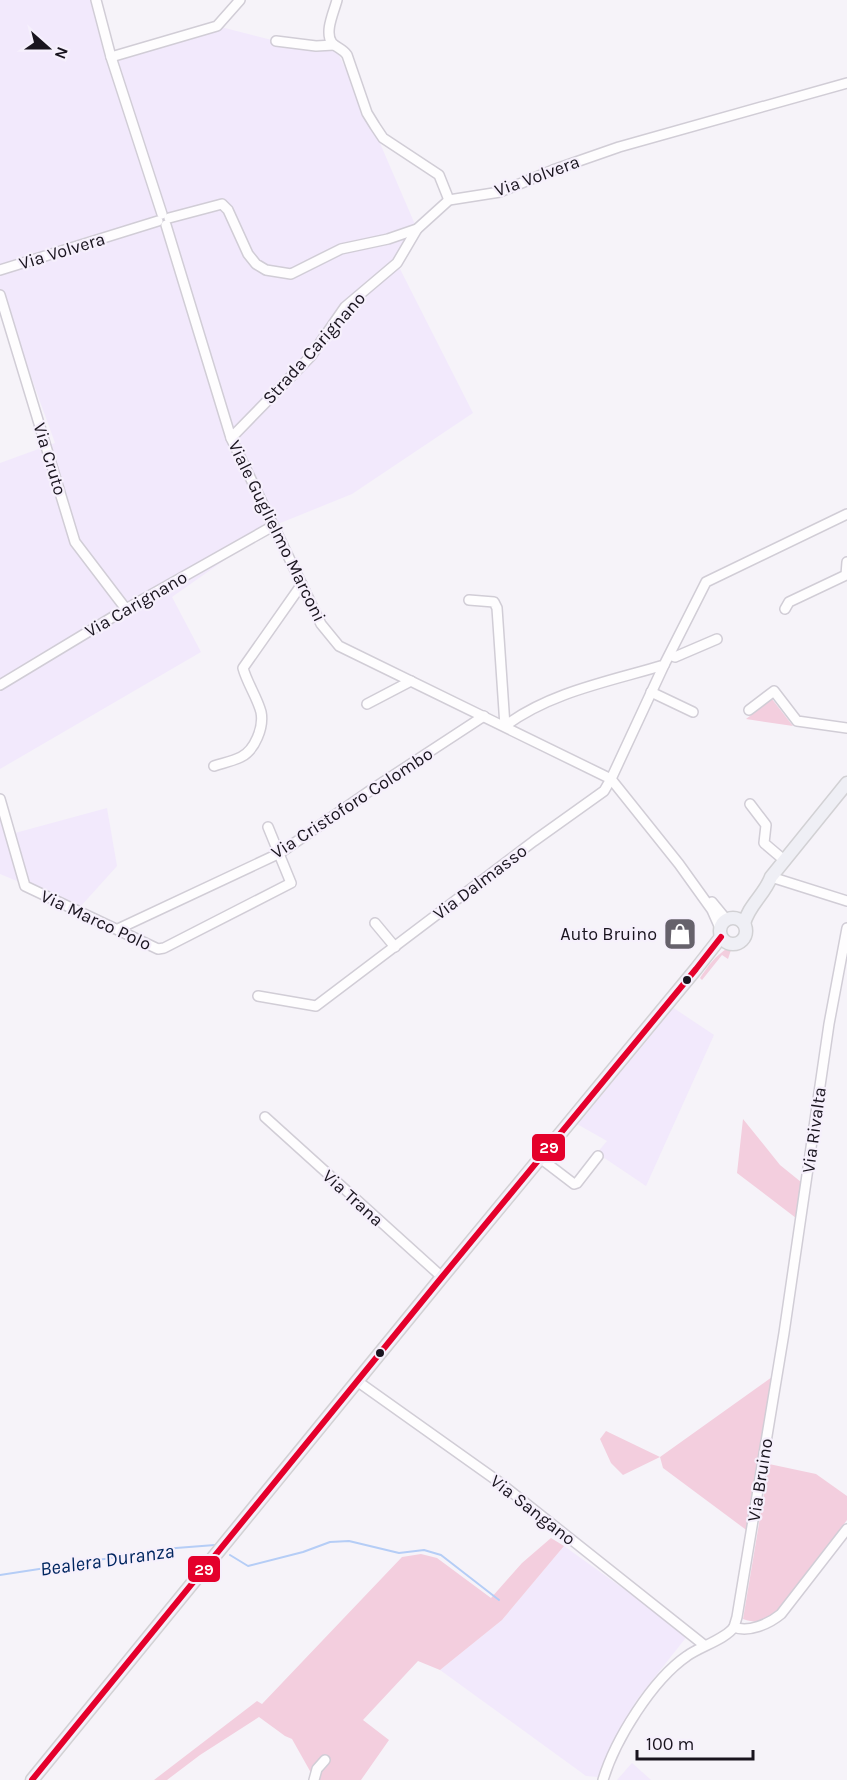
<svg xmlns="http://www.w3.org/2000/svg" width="847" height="1780" font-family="Karla,sans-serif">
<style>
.built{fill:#f2e9fc}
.green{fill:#f3cede}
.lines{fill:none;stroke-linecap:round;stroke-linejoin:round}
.stream{stroke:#b5cdf6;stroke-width:2}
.minor-casing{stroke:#d1cdd6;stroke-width:12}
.major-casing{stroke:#d2d1d4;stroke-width:15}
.minor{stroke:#fefdfe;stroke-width:9}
.major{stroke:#efeff5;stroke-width:12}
.bus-1-casing{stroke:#f6f0fc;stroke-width:10}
.bus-1{stroke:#e4002b;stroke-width:6}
.bus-dot{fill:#19141e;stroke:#f6f0fc;stroke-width:2}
.labels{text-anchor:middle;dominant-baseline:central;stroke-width:4.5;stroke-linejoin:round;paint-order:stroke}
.street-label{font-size:18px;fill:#19141e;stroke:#f6f0fc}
.poi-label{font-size:18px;fill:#19141e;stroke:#f6f0fc;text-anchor:end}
.water-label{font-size:20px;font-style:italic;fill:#002660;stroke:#f6f0fc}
.line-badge{stroke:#f6f0fc;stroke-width:2}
.badge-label{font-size:16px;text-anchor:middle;font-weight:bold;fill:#fff}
</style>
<rect width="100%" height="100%" fill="#f6f3f9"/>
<!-- built -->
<g class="built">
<path d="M0 0H96L112 57 217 26 276 41 334 45 367 113 417 229 397 263 473 413 352 494 273 526 172 597 201 652 0 769V463L55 443 0 291Z"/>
<path d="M0 793 15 833 107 808 117 866 80 907 0 874Z"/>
<path d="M672 1007 714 1035 646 1186 597 1153 607 1141 577 1124Z"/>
<path d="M564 1546 688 1635 636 1701 606 1757 598 1777 586 1776 440 1670 502 1620Z"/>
<path d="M632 1763 651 1780H617Z"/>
</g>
<!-- green -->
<g class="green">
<path d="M772 699 793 726 746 719Z"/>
<path d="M728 948 731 950 728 959 722 955 702 980 700 978C708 966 715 956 728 948Z"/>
<path d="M743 1119 780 1165 801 1182 796 1218 737 1173Z"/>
<path d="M772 1377 749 1532 663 1468 660 1457 623 1475 611 1463 600 1439 606 1431 660 1457Z"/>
<path d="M769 1464 816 1474 847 1496V1520L779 1612C766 1622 758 1624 743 1619Z"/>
<path d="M551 1538 564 1546 502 1620 440 1670 418 1661 363 1720 389 1740 361 1780H317L310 1771 292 1739 285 1736 259 1717 200 1755 167 1780H154L257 1701 262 1704 402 1557 421 1554 437 1558 491 1598 522 1563Z"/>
</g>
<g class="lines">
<!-- stream -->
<g class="stream">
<path d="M230 1555 248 1566 303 1552 330 1542 349 1541 399 1553 424 1550 441 1555 499 1600"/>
<path d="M0 1575 176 1548 215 1545"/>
</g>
<!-- minor casing -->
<g class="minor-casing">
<g id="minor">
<path d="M96 0 111 57 162 214"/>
<path d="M337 0C334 12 324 32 332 43 337 48 343 49 347 55L367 113 375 126 383 138 439 175 449 200"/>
<path d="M276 41 316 46 334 45"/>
<path d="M111 57 217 26 240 0"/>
<path d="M169 218 222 204 228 210 248 254 256 264 266 270 291 274 341 249 388 239 417 229 449 200 500 192 553 170 619 147 847 83"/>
<path d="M166 225 231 438 321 624 339 646 611 779 679 864 712 910 720 928"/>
<path d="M0 270 158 221"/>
<path d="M0 295 75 542 126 609"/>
<path d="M231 438 311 356 345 307 397 263 417 229"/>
<path d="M469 600 494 602 497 608 505 726"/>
<path d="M785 609 789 602 846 575 847 562"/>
<path d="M670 655 675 657 717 639"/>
<path d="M0 685 126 609 273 526"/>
<path d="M651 692 693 712"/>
<path d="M367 704 411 681"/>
<path d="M749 710 774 691 797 721 847 728"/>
<path d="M505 726C550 692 611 681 664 665L706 582 847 514"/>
<path d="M214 766C223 763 233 761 241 757 255 750 264 727 261 712 257 697 247 683 243 668L302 584"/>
<path d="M0 799 25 886 158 949 164 948 291 883 268 827"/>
<path d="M750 804 766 825 764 843 784 860"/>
<path d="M771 877 847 901"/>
<path d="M712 902 726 919"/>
<path d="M375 923 395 947"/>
<path d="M118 929 280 853 371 790 484 716"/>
<path d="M258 996 316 1006 534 841 604 791 611 779 664 665"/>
<path d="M265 1117 442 1277"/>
<path d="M540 1158 574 1184 577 1183 598 1156"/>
<path d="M357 1381 499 1482 704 1645"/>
<path d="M734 1627 737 1617 784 1333 829 1024 847 928"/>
<path d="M314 1780 317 1769 325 1760"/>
<path d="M603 1780C615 1740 652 1680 687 1656 699 1647 726 1639 734 1627 748 1633 769 1624 781 1614L847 1529"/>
</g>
</g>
<!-- major casing -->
<g class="major-casing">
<g id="major">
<circle cx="733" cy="931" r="13"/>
<path d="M744 924C748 906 765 894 771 877L847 783"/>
<path d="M32 1780 442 1277 696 969 721 937"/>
</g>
</g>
<!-- minor -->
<use href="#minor" class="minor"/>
<!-- major -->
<use href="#major" class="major"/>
<!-- bus-1 casing -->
<g class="bus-1-casing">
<path id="bus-1" d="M32 1780 442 1277 696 969 721 937"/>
</g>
<!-- bus-1 -->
<use href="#bus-1" class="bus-1"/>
</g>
<!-- icons -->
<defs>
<g id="shop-square" transform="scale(1.725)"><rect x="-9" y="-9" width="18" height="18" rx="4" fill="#66626b" stroke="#f6f0fc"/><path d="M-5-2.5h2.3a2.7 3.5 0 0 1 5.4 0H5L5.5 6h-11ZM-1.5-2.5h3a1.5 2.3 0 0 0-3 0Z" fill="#fff"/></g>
</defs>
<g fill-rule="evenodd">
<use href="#shop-square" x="680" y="934"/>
</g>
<!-- markers -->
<g class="bus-dot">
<circle cx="687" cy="980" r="5"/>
<circle cx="380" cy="1353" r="5"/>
</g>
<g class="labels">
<!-- street labels -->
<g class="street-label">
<text transform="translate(537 176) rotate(-20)">Via Volvera</text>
<text transform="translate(62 251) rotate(-17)">Via Volvera</text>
<text transform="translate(314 348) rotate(-48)">Strada Carignano</text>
<text transform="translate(50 459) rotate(73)">Via Cruto</text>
<text transform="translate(277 531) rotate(64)">Viale Guglielmo Marconi</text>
<text transform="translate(136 604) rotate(-30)">Via Carignano</text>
<text transform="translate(352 803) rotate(-33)">Via Cristoforo Colombo</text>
<text transform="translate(480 882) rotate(-37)">Via Dalmasso</text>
<text transform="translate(96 920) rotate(25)">Via Marco Polo</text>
<text transform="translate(814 1130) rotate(-82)">Via Rivalta</text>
<text transform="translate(353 1198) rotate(42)">Via Trana</text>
<text transform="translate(760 1480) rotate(-81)">Via Bruino</text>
<text transform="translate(533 1510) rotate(38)">Via Sangano</text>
</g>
<!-- poi labels -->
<g class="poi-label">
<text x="657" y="934">Auto Bruino</text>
</g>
<!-- water labels -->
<g class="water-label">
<text transform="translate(107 1560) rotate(-8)">Bealera Duranza</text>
</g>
</g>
<g class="line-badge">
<rect x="531" y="1133" width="35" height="29" rx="6" fill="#e4002b"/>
<rect x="187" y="1555" width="34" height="28" rx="6" fill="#e4002b"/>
</g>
<g class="badge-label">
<text x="549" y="1153">29</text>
<text x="204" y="1575">29</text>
</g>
<!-- north arrow -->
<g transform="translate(48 48) rotate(111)" stroke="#f6f0fc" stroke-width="4.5" paint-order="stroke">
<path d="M0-4.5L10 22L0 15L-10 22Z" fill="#19141e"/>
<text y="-9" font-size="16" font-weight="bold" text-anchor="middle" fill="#19141e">N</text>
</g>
<!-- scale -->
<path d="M637 1750v9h116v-9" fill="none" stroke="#19141e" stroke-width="3"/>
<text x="646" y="1750" font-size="18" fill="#19141e" stroke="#f6f0fc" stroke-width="4.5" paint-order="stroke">100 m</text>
</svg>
